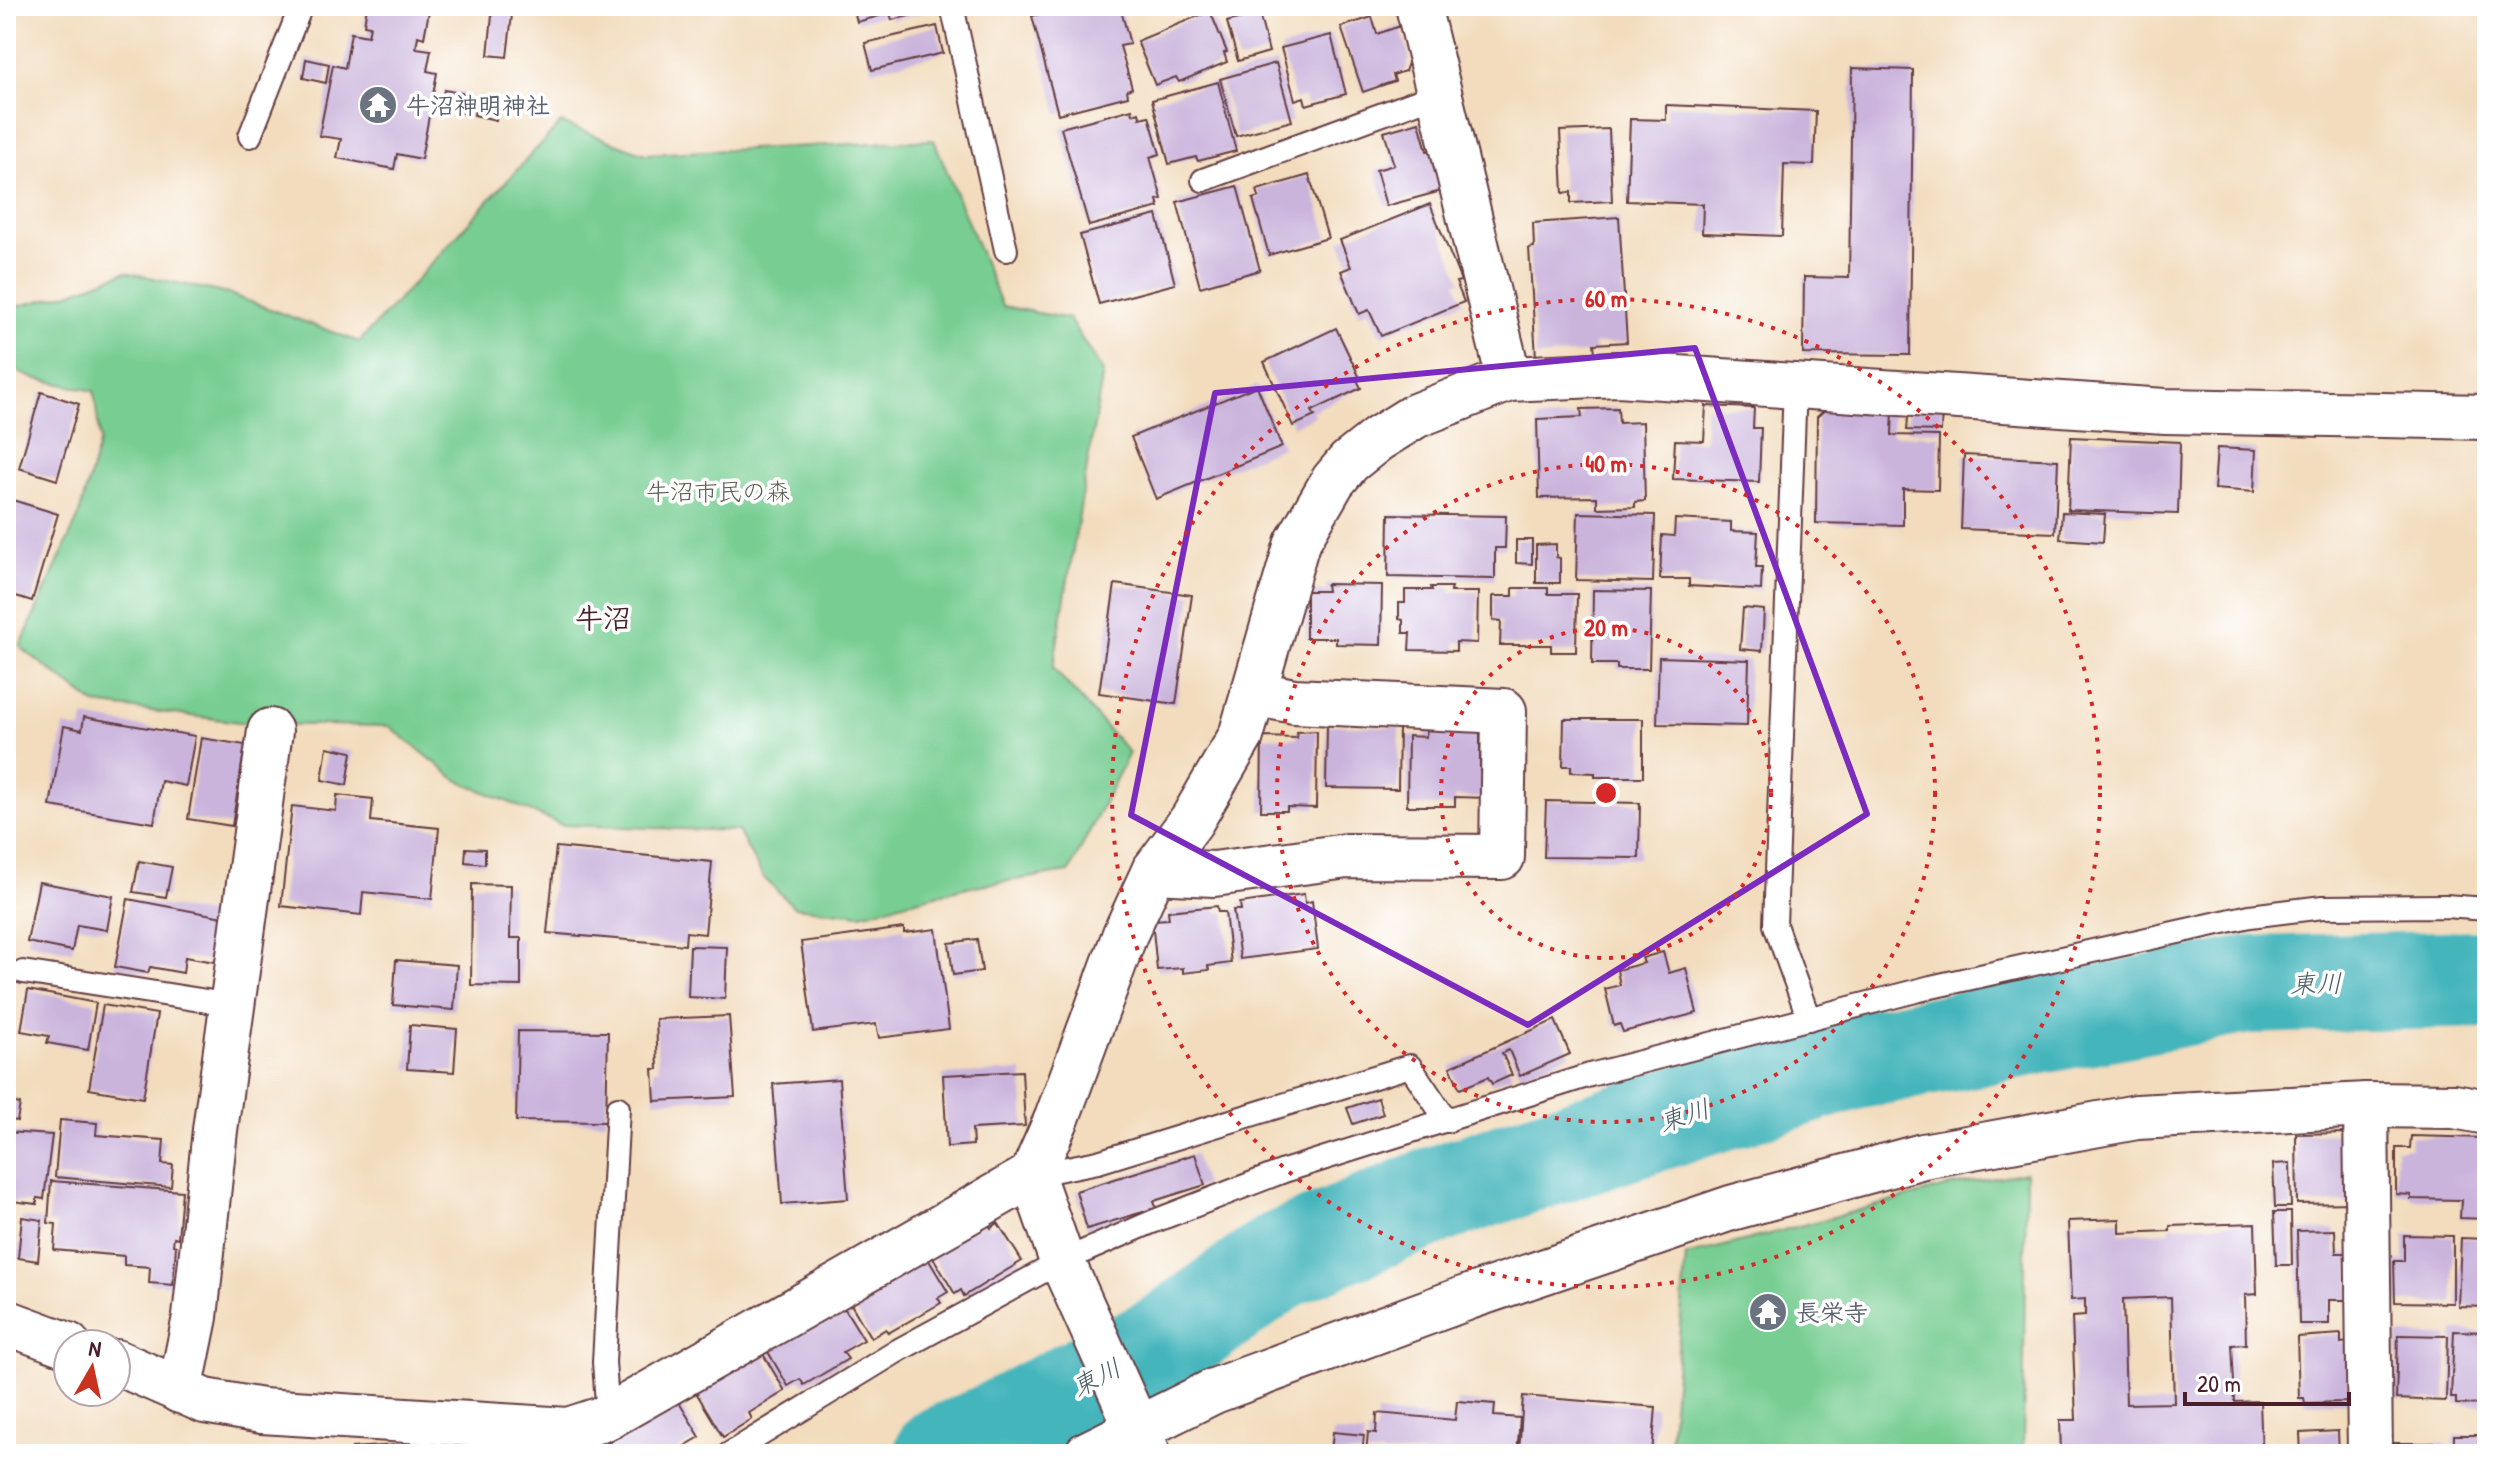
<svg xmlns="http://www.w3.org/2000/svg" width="2493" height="1460" font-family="'Patrick Hand','Klee One',sans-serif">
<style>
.green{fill:#77cd92;stroke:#60765e;stroke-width:2}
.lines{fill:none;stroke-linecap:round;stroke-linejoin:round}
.river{stroke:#45b5bc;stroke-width:98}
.building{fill:#cab4dc;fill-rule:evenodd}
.lane-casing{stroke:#633b41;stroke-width:26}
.street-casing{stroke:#633b41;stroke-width:48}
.lane{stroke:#fff;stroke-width:22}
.street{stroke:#fff;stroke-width:44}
.marked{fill:none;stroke:#7b2cbf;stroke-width:6;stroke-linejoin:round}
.ring{fill:none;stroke:#d62828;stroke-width:4;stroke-dasharray:4 8}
.labels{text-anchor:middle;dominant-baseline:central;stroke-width:7;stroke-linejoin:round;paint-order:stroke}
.worship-label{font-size:24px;font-weight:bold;fill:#5b616d;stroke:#fff;text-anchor:start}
.park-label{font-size:24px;fill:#5a5c4f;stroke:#fff}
.water-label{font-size:26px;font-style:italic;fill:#485b65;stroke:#fff}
.quarter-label{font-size:28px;font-weight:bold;fill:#4a1f2b;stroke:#fff}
.centre{fill:#d62828;stroke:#fff;stroke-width:4}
.ring-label{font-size:24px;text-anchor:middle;font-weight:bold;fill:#d62828;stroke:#fff;stroke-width:7;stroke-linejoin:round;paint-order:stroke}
</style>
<rect width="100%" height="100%" fill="#fff"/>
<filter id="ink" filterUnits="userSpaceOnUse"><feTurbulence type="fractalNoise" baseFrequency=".0125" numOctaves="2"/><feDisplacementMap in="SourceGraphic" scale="16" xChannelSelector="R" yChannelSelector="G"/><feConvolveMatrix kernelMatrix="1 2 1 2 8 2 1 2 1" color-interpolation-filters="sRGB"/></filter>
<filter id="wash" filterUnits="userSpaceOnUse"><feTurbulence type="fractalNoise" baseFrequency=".006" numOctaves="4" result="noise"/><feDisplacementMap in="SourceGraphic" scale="32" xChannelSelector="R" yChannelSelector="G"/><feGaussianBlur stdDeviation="1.8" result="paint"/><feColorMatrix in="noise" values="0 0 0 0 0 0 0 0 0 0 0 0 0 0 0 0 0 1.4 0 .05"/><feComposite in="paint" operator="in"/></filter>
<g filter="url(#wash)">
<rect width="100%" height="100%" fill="#f2dcbd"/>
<!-- green -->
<g class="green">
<path d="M561 123 645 154 934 140 1002 306 1069 319 1103 372 1053 668 1129 753 1069 872 967 887 861 914 794 907 763 877 738 831 562 825 457 780 389 726 255 724 95 704 20 647 78 518 100 440 94 391 33 378 6 367V309L67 294 125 272 229 294 359 342C427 270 492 195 561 123Z"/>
<path d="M2026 1172 2023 1454H1669L1686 1256 1946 1187Z"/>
</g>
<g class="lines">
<!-- river -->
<path class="river" d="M943 1454 985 1436 1168 1341 1283 1259 1439 1194 1624 1132 1849 1062 2247 985 2487 979"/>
</g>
<g id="blocks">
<!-- building -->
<g class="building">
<path d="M367 6H430L424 38 418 36 416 48 431 50 427 71 437 73 421 159 397 154 394 169 337 158 341 139 319 136 333 65 345 68 351 33 368 36 370 26 364 25Z"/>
<path d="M493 6H513L507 57 488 55Z"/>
<path d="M853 6H924L925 12 892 20 890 13 857 22Z"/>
<path d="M1070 6H1120L1130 44 1120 46 1132 88 1127 90 1128 96 1058 114 1032 16Z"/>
<path d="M1210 11 1227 52 1224 53 1227 62 1179 82 1176 77 1155 85 1137 41Z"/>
<path d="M1259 13 1269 52 1238 61 1227 22Z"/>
<path d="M1372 17 1377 34 1400 26 1410 58 1405 71 1393 75 1395 81 1363 92 1341 27Z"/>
<path d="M937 26 943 53 872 70 865 43Z"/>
<path d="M1331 35 1346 94 1306 105 1304 97 1295 100 1281 48Z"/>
<path d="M306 59 329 64 326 83 303 78Z"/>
<path d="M1276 63 1292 121 1236 136 1220 79Z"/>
<path d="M1852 68 1913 70 1910 355 1803 354 1804 277 1849 278Z"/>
<path d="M1218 82 1236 151 1198 161 1196 157 1169 164 1152 100Z"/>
<path d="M444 90 467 94 464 113 440 108Z"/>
<path d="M477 96 499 101 496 120 474 115Z"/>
<path d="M1666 105 1816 111 1814 165 1784 164 1782 236 1702 233 1703 204 1627 201 1630 119 1666 120Z"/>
<path d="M1132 109 1133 114 1139 112 1140 118 1149 116 1160 154 1150 157 1162 199 1157 200 1159 207 1089 226 1061 128Z"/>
<path d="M1419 122 1427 151 1434 149 1445 190 1386 206 1376 170 1394 165 1384 132Z"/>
<path d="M1609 129 1612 201 1571 203V192L1563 193 1560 131Z"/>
<path d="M1309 175 1328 238 1269 255 1253 199 1259 197 1257 190Z"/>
<path d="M1237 186 1260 270 1200 287 1177 202Z"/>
<path d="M1430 204 1461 281 1456 282 1464 302 1381 336 1369 310 1359 314 1341 271 1351 267 1340 240Z"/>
<path d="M1157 215 1175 284 1099 304 1080 235Z"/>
<path d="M1619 217 1627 342 1594 344 1595 352 1536 357 1529 248 1534 247 1533 223Z"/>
<path d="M1336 328 1360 378 1357 380 1361 388 1312 411 1315 416 1293 426 1264 362Z"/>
<path d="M1257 386 1282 447 1156 499 1131 437Z"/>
<path d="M41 392 79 404 57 480 19 468Z"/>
<path d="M1830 405 1893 407 1892 435 1939 436 1938 490 1903 489V525L1816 523 1817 417Z"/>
<path d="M1909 405 1942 407 1941 431 1907 430Z"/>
<path d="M1706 406 1754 408 1753 428H1761L1759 482 1673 479 1675 440 1704 441Z"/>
<path d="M1618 408 1619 423 1643 422 1645 501 1635 502V507L1597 508V497L1539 498 1537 419 1582 417 1581 409Z"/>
<path d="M2071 437 2180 442 2178 514 2068 510Z"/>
<path d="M2217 448 2256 450 2254 492 2214 489Z"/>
<path d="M1964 455 2058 460 2055 533 1961 529Z"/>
<path d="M6 498 58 514 32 601 6 593Z"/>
<path d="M2062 512 2105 514 2103 542 2060 539Z"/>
<path d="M1578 513 1655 515 1653 582 1576 580Z"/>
<path d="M1389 514 1506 516 1505 548H1495V579L1388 577Z"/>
<path d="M1675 519 1731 522V531L1758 532 1756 567H1762L1761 590 1689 586V579H1660L1662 535 1674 536Z"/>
<path d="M1516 540H1532V564L1516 563Z"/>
<path d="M1556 544V557L1560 558V583H1536V545Z"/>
<path d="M1115 584 1192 595 1176 704 1099 693Z"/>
<path d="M1326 584 1382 585 1381 645 1336 644V638H1306V591H1327Z"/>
<path d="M1431 587H1451L1450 592H1478L1477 643 1456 642V651L1409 650 1410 633H1403V620L1399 619V603H1405V590H1432Z"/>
<path d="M1513 588H1548V594H1577L1576 652H1551V645H1500L1501 621 1493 620V596H1513Z"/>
<path d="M1593 590 1651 591 1649 669H1617V664H1592Z"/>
<path d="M1743 608 1764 610 1762 651 1740 649Z"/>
<path d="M1659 657 1749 660 1747 726 1657 724Z"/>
<path d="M84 717 195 736 186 786 161 781 154 823 50 806 64 726 82 730Z"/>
<path d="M1564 719H1643V777H1595V773L1571 772V766H1563Z"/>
<path d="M1327 725 1399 727 1398 789 1326 788Z"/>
<path d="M1426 728H1480V771L1488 770V798L1455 797V806H1407L1408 736 1426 737Z"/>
<path d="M1317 731 1316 808 1287 807V811H1261L1262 737 1297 738 1296 732Z"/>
<path d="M201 738 245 745 232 826 188 819Z"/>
<path d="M327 747 352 752 347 785 322 780Z"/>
<path d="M337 795 373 799 371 821 439 828 432 899 363 892 361 915 281 906 292 806 336 811Z"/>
<path d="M1546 801 1640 803 1639 858 1544 857Z"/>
<path d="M556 847 712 862 705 934 686 932 685 945 547 933Z"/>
<path d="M466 848 485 849V864L465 862Z"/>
<path d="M139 861 172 867 166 897 133 892Z"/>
<path d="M39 882 113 896 107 930 77 925 72 951 27 942Z"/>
<path d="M472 884 511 885 510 938H521V986L471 985Z"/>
<path d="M1304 894 1305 903 1312 901 1318 949 1240 959 1233 910H1241L1240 903Z"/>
<path d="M128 899 223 917 215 962 185 957 183 973 150 967 148 973 115 967Z"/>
<path d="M1217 906 1218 912H1225L1231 963 1208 966 1209 970 1183 973V968L1157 970 1152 920 1169 919 1168 911Z"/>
<path d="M904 928V933L936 929 949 1029 879 1038 876 1024 813 1032 801 942Z"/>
<path d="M977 939 982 971 953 975 949 943Z"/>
<path d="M690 946 727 947 725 999 688 997Z"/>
<path d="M1663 952 1669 973 1686 968 1697 1013 1623 1032 1620 1024 1614 1026 1605 989 1620 985 1617 970 1644 963 1642 958Z"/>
<path d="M396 960 457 965 454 1010 393 1005Z"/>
<path d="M28 990 96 1003 88 1050 47 1043 49 1036 21 1031Z"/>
<path d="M103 1005 157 1014 143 1098 89 1089Z"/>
<path d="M729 1016 735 1097 655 1101 653 1069H658L656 1019Z"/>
<path d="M1555 1020 1570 1054 1520 1076 1509 1050 1502 1053 1512 1075 1492 1084 1488 1077 1460 1089 1450 1067Z"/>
<path d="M410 1025 457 1029 454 1072 407 1069Z"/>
<path d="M518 1031 608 1032 606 1122 516 1121Z"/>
<path d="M1022 1071 1025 1126 972 1129 973 1145 947 1147 943 1075Z"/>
<path d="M839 1079 848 1199 782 1204 773 1084Z"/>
<path d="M1378 1098 1383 1114 1353 1124 1347 1108Z"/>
<path d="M6 1101 20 1104 17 1121 6 1119Z"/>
<path d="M60 1120 97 1123 96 1135 164 1140 162 1164 173 1165 171 1187 55 1177Z"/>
<path d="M6 1132 52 1135 44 1199 37 1198V1204L12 1201 10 1211H6Z"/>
<path d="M2344 1133V1164L2355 1165V1203L2297 1204 2296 1134Z"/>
<path d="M2411 1136 2487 1138V1219L2460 1218 2461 1200 2411 1199V1195L2396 1194V1148H2410Z"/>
<path d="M1195 1154 1205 1185 1154 1201 1156 1208 1087 1229 1076 1191Z"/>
<path d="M2290 1163 2291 1207H2275L2273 1164Z"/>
<path d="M51 1181 182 1191 178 1238 174 1237 173 1245 176 1246 173 1285 149 1283 150 1267 124 1265V1256L54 1250 56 1224 48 1223Z"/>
<path d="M2274 1212H2291L2292 1265H2276Z"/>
<path d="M22 1217 42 1220 38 1261 18 1258Z"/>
<path d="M2120 1219V1233L2170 1231V1226L2255 1223 2257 1294 2245 1295 2246 1344 2232 1345 2235 1402 2260 1401 2262 1454H2061L2060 1420H2076L2072 1317 2085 1316V1299L2071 1300 2068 1221ZM2171 1297 2174 1403 2126 1404 2123 1299Z"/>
<path d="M987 1221 991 1228 998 1223 1022 1261 964 1296 961 1290 955 1294 928 1249Z"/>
<path d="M2335 1230 2336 1253H2349L2351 1300H2329V1324H2299L2297 1231Z"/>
<path d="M2404 1235 2453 1236V1303L2395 1302 2394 1261H2404Z"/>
<path d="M2461 1238 2487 1239V1307L2458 1306Z"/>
<path d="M925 1254 948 1292 938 1298 941 1303 888 1333 886 1329 871 1338 848 1299Z"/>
<path d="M840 1301 864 1340 843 1352 848 1359 804 1385 800 1379 788 1386 764 1345Z"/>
<path d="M2454 1331 2483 1332V1339H2487V1405L2456 1404V1398H2451Z"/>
<path d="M2341 1334V1343L2350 1342 2348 1402 2305 1403 2304 1398H2299L2297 1337Z"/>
<path d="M2398 1335 2448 1336 2446 1401 2396 1399Z"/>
<path d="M760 1349 785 1391 749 1413 752 1419 723 1437 694 1389Z"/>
<path d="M1523 1396 1656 1407 1652 1454H1519Z"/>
<path d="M678 1401 700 1437 678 1450 680 1454H590Z"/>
<path d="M1457 1401 1495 1404 1494 1416 1520 1418 1517 1454H1366L1368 1432 1376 1433 1377 1413 1455 1420Z"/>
<path d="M2338 1431 2339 1454H2301L2300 1433Z"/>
<path d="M1333 1432 1364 1435 1362 1454H1331Z"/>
<path d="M2454 1435H2485L2487 1454H2454Z"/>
<path d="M450 1443 496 1445V1454H450Z"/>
<rect x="2394" y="1443" width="52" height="11"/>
<path d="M397 1445V1454H353L352 1448Z"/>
</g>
</g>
</g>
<g filter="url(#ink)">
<use href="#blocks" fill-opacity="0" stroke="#633b41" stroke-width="2"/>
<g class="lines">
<!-- lane casing -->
<g class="lane-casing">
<g id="lane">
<path d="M952 6 1006 250"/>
<path d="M250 136 301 6"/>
<path d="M1203 180 1440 93"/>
<path d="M1795 385 1775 925 1809 1019"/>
<path d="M23 972 232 1005"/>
<path d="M1032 1175 1098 1162 1410 1066 1447 1121"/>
<path d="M608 1417 604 1362 618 1108"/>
<path d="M729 1454 899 1350 1062 1261 1152 1222 1284 1171 1590 1075 1931 987 2250 916 2323 907 2445 906 2487 909"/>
</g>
</g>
<!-- street casing -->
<g class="street-casing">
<g id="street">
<path d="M1418 6 1509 379"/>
<path d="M1154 871 1214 874 1347 856 1502 857 1504 711 1294 701 1253 693"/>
<path d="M2366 1105 2370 1454"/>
<path d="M1032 1175 1062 1261 1148 1453"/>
<path d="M6 1322 68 1345"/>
<path d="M116 1362 205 1401 262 1411 568 1430 608 1417 1032 1175 1057 1118 1125 934 1154 871 1192 820 1241 736 1297 543 1333 481 1349 462 1378 439 1415 416 1509 379 1618 374 2165 411 2487 417"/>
<path d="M180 1391 195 1317 215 1130 270 731"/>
<path d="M1087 1454 1214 1391 1469 1297 1731 1208 1923 1156 2137 1117 2366 1105 2454 1106 2487 1112"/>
</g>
</g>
<!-- lane -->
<use href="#lane" class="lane"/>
<!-- street -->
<use href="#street" class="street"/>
</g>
</g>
<!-- marked area -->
<path class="marked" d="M1695 348 1867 814 1528 1025 1131 815 1215 393Z"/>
<!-- distance rings -->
<g class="ring">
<circle cx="1606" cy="793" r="165"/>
<circle cx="1606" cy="793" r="329"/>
<circle cx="1606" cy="793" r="494"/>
</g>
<!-- icons -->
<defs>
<g id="temple-disc" transform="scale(2)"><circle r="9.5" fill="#6b7280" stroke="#fff"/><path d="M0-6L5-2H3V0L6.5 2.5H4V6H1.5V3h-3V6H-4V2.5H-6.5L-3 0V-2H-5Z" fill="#fff"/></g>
</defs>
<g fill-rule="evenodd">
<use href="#temple-disc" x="378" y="105"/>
<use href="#temple-disc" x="1768" y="1312"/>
</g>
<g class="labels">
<!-- worship labels -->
<g class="worship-label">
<text x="406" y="105">牛沼神明神社</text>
<text x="1796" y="1312">長栄寺</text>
</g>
<!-- park labels -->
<g class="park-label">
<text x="718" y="491">牛沼市民の森</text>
</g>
<!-- water labels -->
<g class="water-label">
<text transform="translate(2316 983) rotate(-1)">東川</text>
<text transform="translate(1684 1115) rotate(-18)">東川</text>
<text transform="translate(1096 1377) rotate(-27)">東川</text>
</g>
<!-- quarter labels -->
<g class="quarter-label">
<text x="603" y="618">牛沼</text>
</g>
</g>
<circle cx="1606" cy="793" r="12" class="centre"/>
<g class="ring-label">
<text x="1606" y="307">60 m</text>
<text x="1606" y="472">40 m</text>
<text x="1606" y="636">20 m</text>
</g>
<!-- margin -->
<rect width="2493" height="1460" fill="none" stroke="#fff" stroke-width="32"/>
<!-- north arrow -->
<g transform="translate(92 1368) rotate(9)"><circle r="38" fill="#ffffff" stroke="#b7a5aa" stroke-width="2"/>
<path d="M0-6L14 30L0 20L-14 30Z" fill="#c8321e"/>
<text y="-12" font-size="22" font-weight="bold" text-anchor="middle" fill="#4a1f2b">N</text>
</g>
<!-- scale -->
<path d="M2185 1392v12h164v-12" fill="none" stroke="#4a1f2b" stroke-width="4"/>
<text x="2197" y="1392" font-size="24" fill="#4a1f2b" stroke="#ffffff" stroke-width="6" paint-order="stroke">20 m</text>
</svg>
